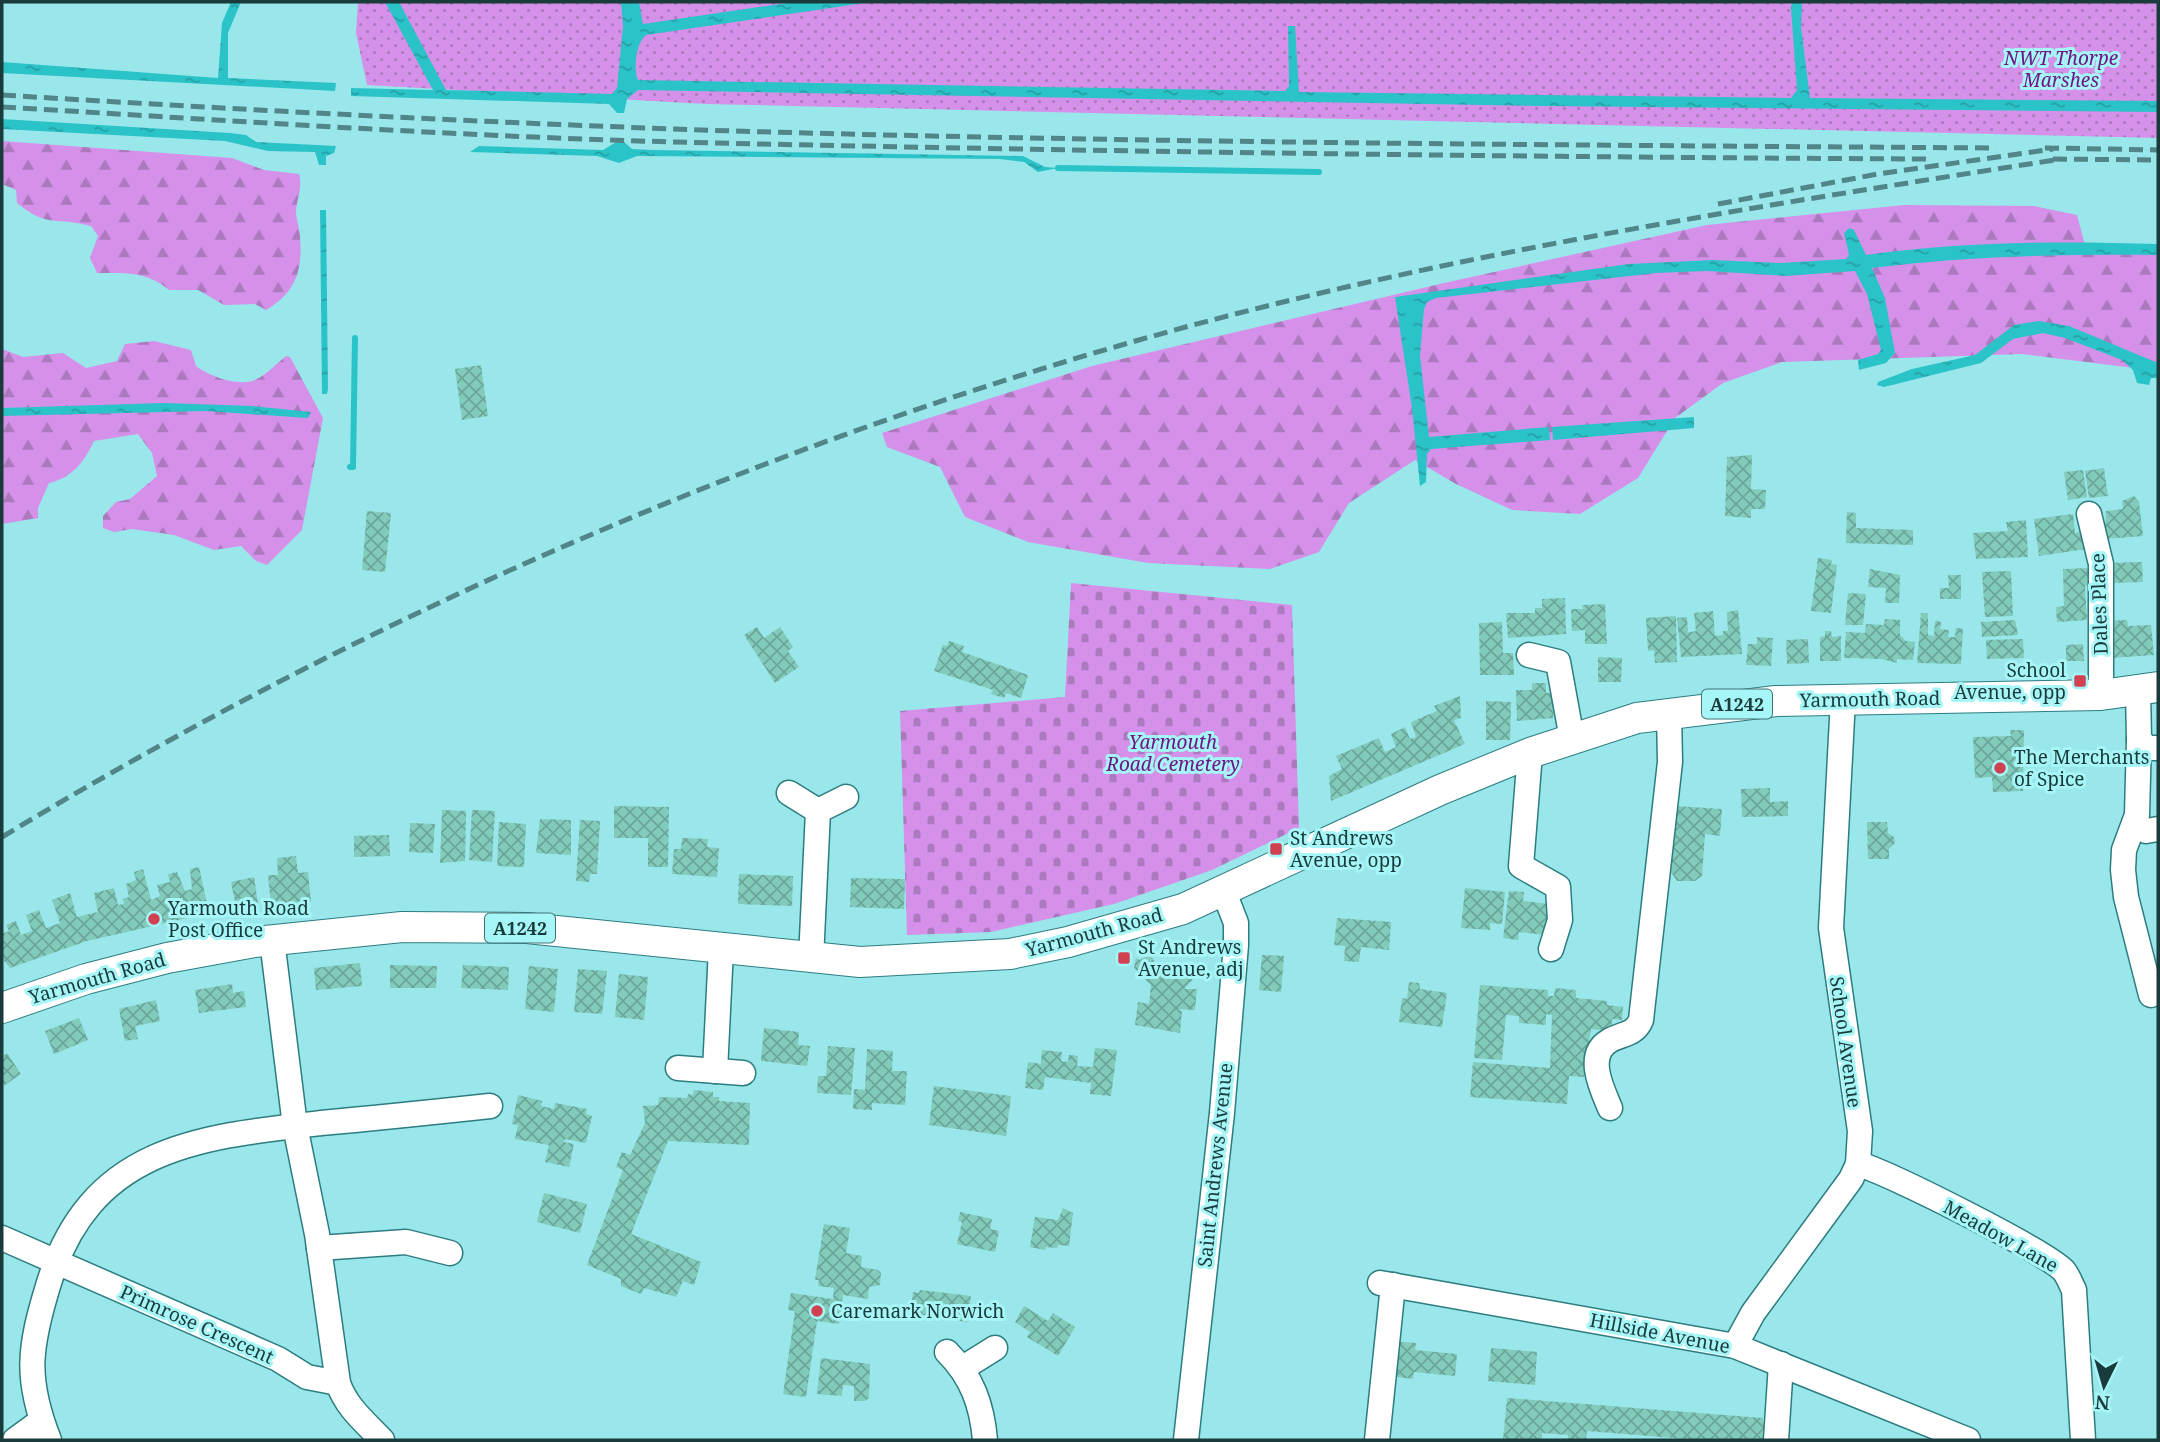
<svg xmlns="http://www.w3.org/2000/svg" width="2160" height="1442" font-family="'Noto Serif',serif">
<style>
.green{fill:url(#green-dots)}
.forest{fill:url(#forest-firs)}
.cemetery{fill:url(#cemetery-stones)}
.water{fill:url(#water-ripples)}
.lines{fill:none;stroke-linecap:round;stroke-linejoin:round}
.stream{stroke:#2ac3c8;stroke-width:6}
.building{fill:url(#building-cross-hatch)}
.minor-casing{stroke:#2c7d80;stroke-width:27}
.major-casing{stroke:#2c7d80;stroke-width:32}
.minor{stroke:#fff;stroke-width:24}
.major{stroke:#fff;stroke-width:30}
.rail{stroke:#518587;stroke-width:5;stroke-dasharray:14 7;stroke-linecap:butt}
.poi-dot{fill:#d04050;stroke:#a6f5f7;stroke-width:2.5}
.labels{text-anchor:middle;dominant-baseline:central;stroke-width:6;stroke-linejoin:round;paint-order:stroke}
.shield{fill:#a6f5f7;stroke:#447374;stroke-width:2}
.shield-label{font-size:18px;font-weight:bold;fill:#1a3b3c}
.park-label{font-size:19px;font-style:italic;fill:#701586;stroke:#a6f5f7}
.street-label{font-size:19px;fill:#1a3b3c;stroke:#a6f5f7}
.poi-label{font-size:19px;fill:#1a3b3c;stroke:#a6f5f7;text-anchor:start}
</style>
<defs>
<pattern id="green-dots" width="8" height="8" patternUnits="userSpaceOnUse" patternTransform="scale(1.75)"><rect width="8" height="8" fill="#d591e9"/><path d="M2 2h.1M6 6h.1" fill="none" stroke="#ac78be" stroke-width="1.8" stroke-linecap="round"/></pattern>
<pattern id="forest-firs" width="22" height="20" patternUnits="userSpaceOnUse" patternTransform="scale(1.75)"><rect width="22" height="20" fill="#d591e9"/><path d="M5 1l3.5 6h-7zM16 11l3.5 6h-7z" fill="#ac78be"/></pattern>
<pattern id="cemetery-stones" width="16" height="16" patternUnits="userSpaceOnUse" patternTransform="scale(1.75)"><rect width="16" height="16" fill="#d591e9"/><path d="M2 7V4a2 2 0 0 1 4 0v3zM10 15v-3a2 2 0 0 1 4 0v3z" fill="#ac78be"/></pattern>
<pattern id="water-ripples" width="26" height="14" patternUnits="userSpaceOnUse" patternTransform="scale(1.75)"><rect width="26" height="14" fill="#2ac3c8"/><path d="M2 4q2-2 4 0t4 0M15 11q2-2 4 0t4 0" fill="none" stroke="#23a0a4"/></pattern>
<pattern id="building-cross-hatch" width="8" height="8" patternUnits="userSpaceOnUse" patternTransform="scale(1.75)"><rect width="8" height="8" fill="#82cbbb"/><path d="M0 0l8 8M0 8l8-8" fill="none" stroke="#6aa699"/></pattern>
</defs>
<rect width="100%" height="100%" fill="#99e7ea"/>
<!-- green -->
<path class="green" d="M358 2H2158V138L706 104 367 85 356 33Z"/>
<!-- forest -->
<g class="forest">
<path d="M2 141 232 158 264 170 299 174C303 186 297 198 296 211 296 220 300 229 300 238 303 271 295 293 266 310L255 304 224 305 198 290H169C147 271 125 273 97 273L90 258 98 236 91 226C55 216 49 229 17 203L16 190 2 184Z"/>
<path d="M1904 205 2034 206 2077 215 2085 245 2158 249V371L2022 354 1782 362 1723 383 1675 418 1638 478 1580 514 1512 510 1456 484 1415 460 1349 503 1319 552 1270 569 1148 563 1028 542 965 517 940 467 887 447 882 433 1092 366 1444 283 1707 225Z"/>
<path d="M154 341 191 350 196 366C209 376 238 387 255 380 265 376 277 363 286 356L290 357 323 418 302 530 267 565 256 561 241 546 214 550 174 535 132 529 114 532 103 528V516L116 502 130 499 157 476 152 453 138 434 94 441C85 461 72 478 49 483L38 508V518L2 524V349L23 357 63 353 86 368 117 361 125 344Z"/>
</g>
<!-- cemetery -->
<path class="cemetery" d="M1071 583 1292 605 1299 828 1212 870 1114 904 991 932 907 935 900 711 1065 697Z"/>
<!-- water -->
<g class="water">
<path d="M231 2H241L228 33V78L336 83 335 91 2 73V62L218 78 222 23Z"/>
<path d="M385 2H399L446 90 612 94 617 88 623 26 621 2H639L643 24 794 2H871L646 35C636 43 633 69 638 80L1285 91 1289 86 1288 26H1295L1299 92 1791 98 1797 90 1791 8 1792 2H1802L1801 27 1810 98 2158 101V112L1542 106 638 90 627 99 624 113H617L609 104 351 96V88L433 90Z"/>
<path d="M2 119 230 133 246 135 256 142 336 146 334 153 326 156V165H319L315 152 268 151 225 141 2 129Z"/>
<path d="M618 141H623L632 149 652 150 1023 156 1045 167 1058 168 1038 172 1024 162 1000 159 637 156 619 163 597 156 470 152 479 146 603 150Z"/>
<path d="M320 210H326L328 389 327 394H322Z"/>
<path d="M1849 228 1854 230 1866 255C1961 241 2062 241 2158 244V255C2063 254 1967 256 1872 268L1885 298 1895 353 1886 363 1859 370 1858 360 1878 354 1881 350 1867 294 1855 271 1786 276 1707 271 1656 273 1436 298 1427 302 1424 309 1420 356 1429 437 1549 427 1550 440 1431 449 1427 454 1426 482 1420 486 1412 408 1395 297 1629 264 1713 260 1782 263 1846 259 1849 255 1844 233Z"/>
<path d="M2039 321 2069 326 2158 363V378H2151L2149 385 2137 383 2133 370 2122 360 2065 338 2043 333 2013 339 1981 363 1884 387 1877 385 1878 382 1912 369 1975 355 2014 325Z"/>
<path d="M164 403 252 406 311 412 308 418 205 411 2 416V408Z"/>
<path d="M1694 417V428L1553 440 1552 427Z"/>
</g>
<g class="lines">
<!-- stream -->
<g class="stream">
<path d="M1058 168 1319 172"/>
<path d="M350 467H353L355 338"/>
</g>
</g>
<!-- building -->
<g class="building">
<path d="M481 365 488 416 462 420 455 369Z"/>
<path d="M1752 455 1751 489 1766 490 1765 509H1751V518L1725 516 1727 457Z"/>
<path d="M2104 468 2108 496 2089 498 2085 471Z"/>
<path d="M2083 470 2087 497 2068 500 2064 472Z"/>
<path d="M2134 496 2139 502 2143 536 2105 539 2106 511 2123 509 2122 501Z"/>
<path d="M367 511 391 513 385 572 362 570Z"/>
<path d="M1847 512 1856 513V528L1913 530V545L1846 543Z"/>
<path d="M2073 514 2075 533 2084 531 2086 549 2039 556 2034 519Z"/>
<path d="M2026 520 2028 557 1976 559 1973 533 2008 531 2006 522Z"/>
<path d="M1818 558 1832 560 1831 564 1837 565 1831 613 1811 611Z"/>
<path d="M2142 562 2143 582 2110 583 2109 563Z"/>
<path d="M2090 568 2091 585 2085 586 2087 620 2057 622 2056 607 2064 606 2063 569Z"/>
<path d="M1870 569 1900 575 1899 603H1885L1886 588 1868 587Z"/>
<path d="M2011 571 2013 616 1985 617 1982 572Z"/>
<path d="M1948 575H1961V599H1940V588H1949Z"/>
<path d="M1848 593 1866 594 1863 625H1845Z"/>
<path d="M1565 598 1566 634 1508 638 1506 613H1535V608H1542V599Z"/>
<path d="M1605 604 1607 644H1585V630L1572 631 1571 609H1583L1582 605Z"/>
<path d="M1738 610 1742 654 1681 657 1677 618 1687 617 1688 632H1691L1696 631 1694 613 1713 611 1715 636 1723 635V631H1728L1727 612Z"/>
<path d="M1921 613H1928V635L1934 636 1935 621 1941 622 1940 629 1949 630 1948 637H1955L1956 628 1963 629 1961 664 1917 663Z"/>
<path d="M1676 616 1677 662 1655 663 1654 650 1648 651 1646 618Z"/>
<path d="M1885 619 1900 620V635L1906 641 1915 642 1913 660 1897 659V663L1882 659 1844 658 1846 632 1865 633 1866 624 1884 625Z"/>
<path d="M2015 620 2018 635 1982 637 1981 622Z"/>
<path d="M2127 620 2128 626 2151 625 2154 655 2112 658 2110 621Z"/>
<path d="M1502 622 1503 653H1513L1514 675H1480L1479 623Z"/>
<path d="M757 627 764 638 780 627 793 647 788 651 799 667 775 683 744 635Z"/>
<path d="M1825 631H1831L1832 637 1841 636V661H1820V637L1825 636Z"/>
<path d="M1757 637 1773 638 1771 666 1746 665 1748 644H1757Z"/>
<path d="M1808 639 1809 663 1787 664 1786 640Z"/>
<path d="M2023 639 2024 658 1987 659 1986 640Z"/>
<path d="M949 641 964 646 962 652 1028 675 1021 698 1006 693 1004 698 991 694 993 690 934 671 943 645 947 646Z"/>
<path d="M2083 644 2084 661H2066V645Z"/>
<path d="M1598 657 1622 658 1621 682H1598Z"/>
<path d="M1532 683H1546V693H1554L1553 718 1517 721 1516 690H1532Z"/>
<path d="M1460 696 1461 718 1454 720 1465 744 1331 801 1329 776 1342 769 1336 756 1379 738 1385 752 1396 747 1391 734 1405 727 1410 739 1416 737 1411 722 1437 711 1434 706Z"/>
<path d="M1486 701 1511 702 1510 740H1486Z"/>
<path d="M2010 730H2024L2023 791 1993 792 1992 777 1975 778 1973 737 2011 736Z"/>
<path d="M1770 788V802L1788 801V816L1742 817 1741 789Z"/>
<path d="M614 806 669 807 668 867H648V838H614Z"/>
<path d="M1676 806 1722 809 1720 836 1705 834 1702 876 1695 881H1677L1671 872Z"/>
<path d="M442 810 466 811 465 861 440 863Z"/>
<path d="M472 810 495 811 492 862 469 860Z"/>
<path d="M540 819 571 820V855L536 853Z"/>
<path d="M580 820 600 821 597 874H590L589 882 576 881Z"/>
<path d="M499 822 526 824 524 867 497 866Z"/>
<path d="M1867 822H1887L1888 833 1894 837 1895 843 1889 849V859H1868Z"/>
<path d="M410 823 435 824 433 853 409 852Z"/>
<path d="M389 835 390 856 354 857V836Z"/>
<path d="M682 838 708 839 707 847 719 848 717 877 672 874 674 849H681Z"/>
<path d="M296 856 298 873 308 872 311 902 271 906 268 875H278L277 858Z"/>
<path d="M199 867 209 913 87 941 10 968 2 958V934L9 931 6 925 16 921 21 935 32 931 26 915 39 910 46 928 60 923 52 900 70 893 77 917 98 912 94 893 114 888 118 905 124 904 123 899 129 897 126 884 136 880 134 872 143 869 151 900 160 896 157 885 170 882 168 874 177 872 185 891 192 889 190 869Z"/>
<path d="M739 874 793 876 792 906 738 904Z"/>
<path d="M254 877 258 903 236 907 231 882Z"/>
<path d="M851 878 905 879 904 909 850 907Z"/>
<path d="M1465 888 1505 892 1502 924 1490 923V930L1461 928Z"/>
<path d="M1509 891 1524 892 1523 901 1549 904 1545 935 1519 932 1518 940 1503 938Z"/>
<path d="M1337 918 1391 922 1389 950 1361 947 1359 962 1344 961 1345 946 1334 945Z"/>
<path d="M1262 955 1284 956 1281 992 1259 990Z"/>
<path d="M1145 957H1152L1157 967 1166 973 1182 965 1195 970 1196 976 1184 989H1197L1195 1010 1178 1009 1182 1011 1180 1033 1135 1025 1138 1002 1149 1004 1151 985 1134 968 1136 958 1140 960Z"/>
<path d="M360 963 362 986 316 990 314 968Z"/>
<path d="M390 965 437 966 436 988H390Z"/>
<path d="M463 965 509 967 508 990 461 988Z"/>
<path d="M529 966 558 969 554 1012 525 1009Z"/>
<path d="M578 969 607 971 602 1014 574 1012Z"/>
<path d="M619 974 648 977 644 1020 615 1017Z"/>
<path d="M1409 982 1419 983 1420 989 1447 993 1442 1027 1399 1022 1402 998 1407 999Z"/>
<path d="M232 984 233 993 244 991 246 1007 199 1013 195 990Z"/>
<path d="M1480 985 1548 990V996H1554L1555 988 1576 990V998L1607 1001V1005L1623 1007 1622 1020 1612 1019 1611 1031 1591 1029 1584 1077 1569 1076 1567 1104 1470 1097 1473 1062 1550 1068 1552 1015 1546 1014V1025L1519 1023V1016L1506 1015 1502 1060 1474 1058Z"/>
<path d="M156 1000 160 1021 135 1026 138 1039 125 1041 119 1009Z"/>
<path d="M79 1018 88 1040 54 1054 45 1031Z"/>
<path d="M764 1028 799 1032 798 1045 810 1046 807 1066 761 1061Z"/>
<path d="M828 1046 855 1048 851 1095 817 1093 818 1076H826Z"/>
<path d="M1095 1048 1117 1050 1111 1096 1090 1094 1091 1083 1045 1077 1043 1090 1025 1088 1028 1062 1041 1064 1042 1050 1062 1052 1061 1061 1068 1062 1069 1055 1078 1056 1077 1066 1093 1067Z"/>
<path d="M867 1049 893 1051 892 1071H907L905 1105 872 1103V1110L853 1109 854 1089 865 1090Z"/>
<path d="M7 1053 21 1074 2 1087V1057Z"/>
<path d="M934 1086 1011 1096 1006 1136 929 1125Z"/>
<path d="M694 1090 713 1092V1097H719V1101L750 1103 749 1145 668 1141 631 1234 701 1262 694 1285 683 1281 676 1297 644 1288 641 1294 621 1286V1279L587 1265 623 1170 616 1167 622 1152 630 1155 645 1123 643 1106 658 1105 659 1097 687 1098 688 1094 693 1095Z"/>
<path d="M518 1095 542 1101 541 1106 554 1109 555 1103 587 1109 586 1114 592 1116 586 1143 565 1139 564 1142 574 1144 569 1167 545 1162 549 1145 515 1139 518 1125 512 1124Z"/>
<path d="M544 1193 587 1204 580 1233 537 1222Z"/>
<path d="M1063 1208 1073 1213 1069 1246 1058 1245 1057 1248 1046 1247 1045 1250 1030 1247 1035 1217 1058 1220Z"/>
<path d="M960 1212 992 1219 990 1229 999 1231 995 1252 957 1244 962 1222 958 1221Z"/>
<path d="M824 1224 850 1228 846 1253 862 1256 861 1267 878 1270 881 1273 880 1285 869 1287 868 1299 843 1295 839 1324 817 1321 806 1397 783 1394 795 1311 788 1310 791 1293 833 1299 834 1288 818 1286 819 1280H815Z"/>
<path d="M920 1290 971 1296 967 1322 910 1315 913 1292 919 1293Z"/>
<path d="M1024 1306 1048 1321 1053 1313 1075 1327 1058 1356 1027 1337 1030 1332 1015 1322Z"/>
<path d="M1391 1341 1416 1343 1415 1350 1457 1354 1455 1376 1414 1372 1413 1379 1388 1376Z"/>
<path d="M1491 1348 1537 1352 1535 1385 1488 1381Z"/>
<path d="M821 1358 870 1364 869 1398 865 1401H854V1386L843 1385 842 1396 817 1394Z"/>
<path d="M1507 1398 1763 1418V1422L1769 1423 1764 1440H1699L1587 1431 1586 1440H1568V1435L1542 1433V1440H1503Z"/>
</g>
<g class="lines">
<!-- minor casing -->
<g class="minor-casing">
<g id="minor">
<path d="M2089 514 2101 564V695"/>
<path d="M1529 655 1558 662 1572 739"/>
<path d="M2138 690 2139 739 2147 748H2158"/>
<path d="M2139 739 2137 815 2124 850 2123 870 2126 897 2151 995"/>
<path d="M1530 753 1521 866 1558 887 1560 920 1551 949"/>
<path d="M789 793 818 811"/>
<path d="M2146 831 2158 829"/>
<path d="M272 940 295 1126 317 1234 338 1383C346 1407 365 1422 382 1440"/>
<path d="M811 959 818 811 846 797"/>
<path d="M678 1068 743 1073"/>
<path d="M715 1071 721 949"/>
<path d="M1610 1108C1602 1089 1585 1055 1609 1041 1622 1033 1634 1036 1641 1020L1670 762 1669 713"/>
<path d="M1858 1164C1886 1171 2047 1252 2064 1271 2068 1276 2071 1284 2074 1290L2083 1440"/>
<path d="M2 1238 278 1359 307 1377 338 1383"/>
<path d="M319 1248 406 1242 450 1253"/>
<path d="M1380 1283 1735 1346 1968 1440"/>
<path d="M1735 1346 1753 1313 1851 1179 1858 1164 1860 1131 1831 928 1843 699"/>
<path d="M947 1352C972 1377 982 1405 985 1440"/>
<path d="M963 1368 995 1348"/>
<path d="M15 1440 41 1421"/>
<path d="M49 1440C25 1379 29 1348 48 1286 89 1148 196 1137 321 1123 377 1118 434 1112 490 1106"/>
<path d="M1186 1440 1222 1113 1236 945V923L1224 892"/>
<path d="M1377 1440 1393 1285"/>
<path d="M1776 1440 1781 1364"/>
</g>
</g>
<!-- major casing -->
<g class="major-casing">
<path id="major" d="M2 1008 86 979 167 958 254 942 402 927 527 928 860 962 1010 954 1068 942 1183 909 1440 790 1530 753 1637 718 1776 701 2101 695 2158 687"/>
</g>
<!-- minor -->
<use href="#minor" class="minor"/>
<!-- major -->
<use href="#major" class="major"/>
<!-- rail -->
<g class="rail">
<path d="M2 95C245 110 489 123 733 131 1153 143 1575 145 1996 148"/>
<path d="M2 107C240 121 479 138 717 143 1121 152 1524 157 1927 159"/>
<path d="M2045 148 2158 150"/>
<path d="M2053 159 2158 160"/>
<path d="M1718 204 1878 174 2053 149"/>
<path d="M2 837C351 626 732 457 1125 344 1430 256 1747 208 2061 159"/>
</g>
</g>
<!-- markers -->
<g class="poi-dot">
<rect x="2073" y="674" width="14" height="14" rx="3.5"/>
<circle cx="2000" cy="768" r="7"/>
<rect x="1269" y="842" width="14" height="14" rx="3.5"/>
<circle cx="154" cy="919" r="7"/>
<rect x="1117" y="951" width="14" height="14" rx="3.5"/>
<circle cx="817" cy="1311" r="7"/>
</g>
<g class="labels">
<!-- shield labels -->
<g class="shield">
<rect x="1702" y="689.5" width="70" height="29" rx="5"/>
<rect x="485" y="913.5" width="70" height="29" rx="5"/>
</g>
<g class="shield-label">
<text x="1737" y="704">A1242</text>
<text x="520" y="928">A1242</text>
</g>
<!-- park labels -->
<g class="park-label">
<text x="2061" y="58">NWT Thorpe<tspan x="2061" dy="22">Marshes</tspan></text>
<text x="1173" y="742">Yarmouth<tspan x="1173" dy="22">Road Cemetery</tspan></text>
</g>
<!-- street labels -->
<g class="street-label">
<text transform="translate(2099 604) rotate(-92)">Dales Place</text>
<text transform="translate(1870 699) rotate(-1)">Yarmouth Road</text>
<text transform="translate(1094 932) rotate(-15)">Yarmouth Road</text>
<text transform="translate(97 978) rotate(-16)">Yarmouth Road</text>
<text transform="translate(1846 1042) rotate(82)">School Avenue</text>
<text transform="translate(1215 1165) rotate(-84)">Saint Andrews Avenue</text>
<text transform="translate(2001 1236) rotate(29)">Meadow Lane</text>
<text transform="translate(197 1324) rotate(24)">Primrose Crescent</text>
<text transform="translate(1660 1333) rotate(11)">Hillside Avenue</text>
</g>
<!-- poi labels -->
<g class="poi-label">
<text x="2066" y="670" text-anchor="end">School<tspan x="2066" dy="22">Avenue, opp</tspan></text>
<text x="2014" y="757">The Merchants<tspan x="2014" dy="22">of Spice</tspan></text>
<text x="1290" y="838">St Andrews<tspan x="1290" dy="22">Avenue, opp</tspan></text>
<text x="168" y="908">Yarmouth Road<tspan x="168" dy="22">Post Office</tspan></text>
<text x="1138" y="947">St Andrews<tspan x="1138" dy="22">Avenue, adj</tspan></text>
<text x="831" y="1311">Caremark Norwich</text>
</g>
</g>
<!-- border -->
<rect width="2160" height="1442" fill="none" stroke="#1a3b3c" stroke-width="7"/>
<!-- north arrow -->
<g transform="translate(2104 1386) rotate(185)" stroke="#a6f5f7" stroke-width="5" paint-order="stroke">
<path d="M0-5L12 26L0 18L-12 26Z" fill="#1a3b3c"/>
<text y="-10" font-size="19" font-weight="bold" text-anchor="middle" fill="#1a3b3c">N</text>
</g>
</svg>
